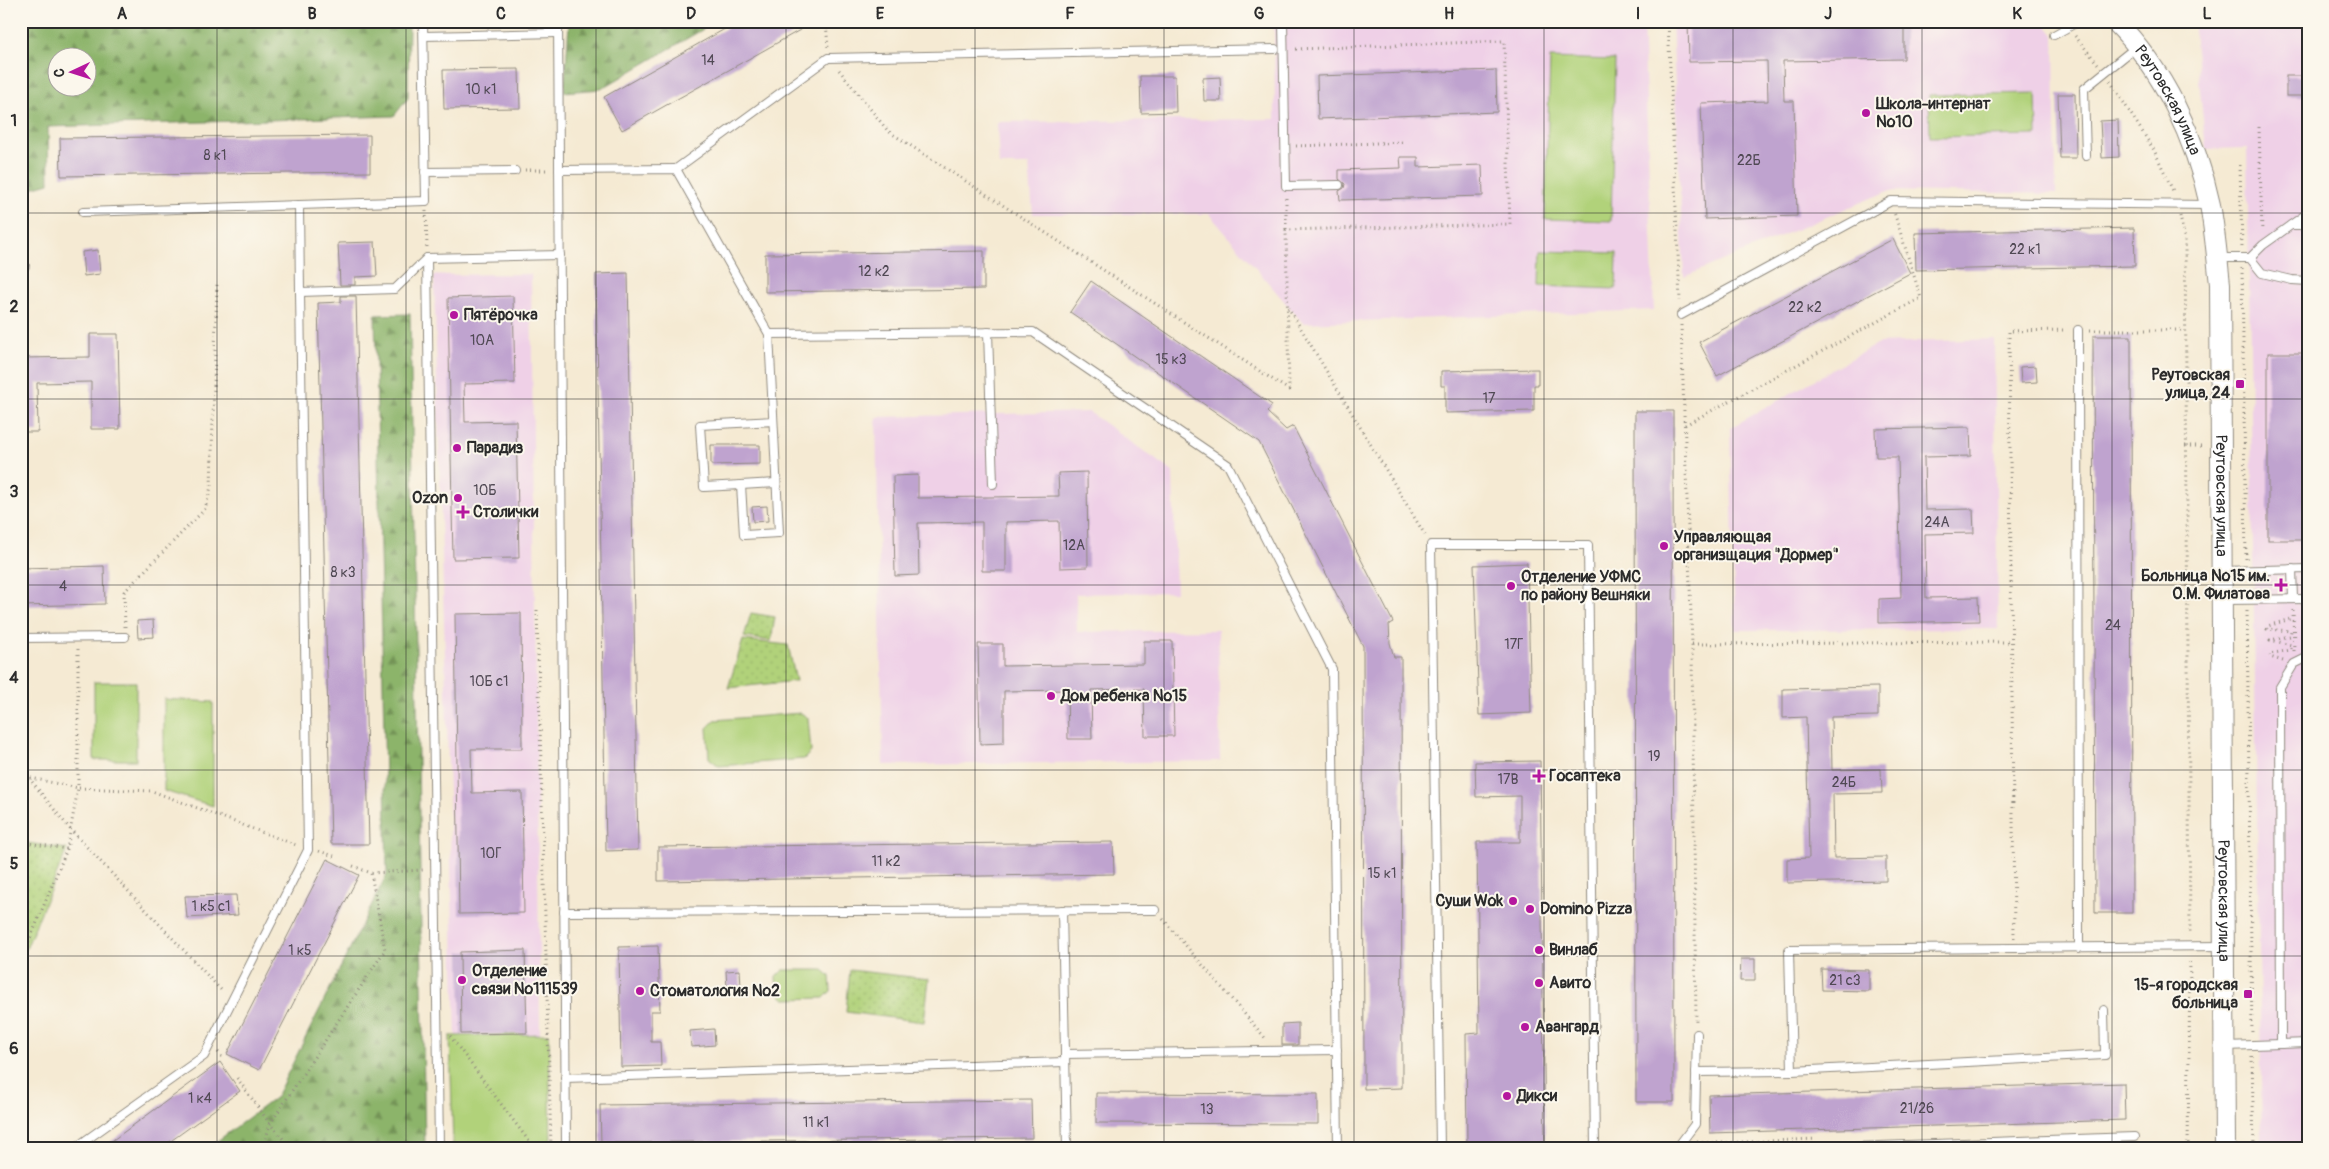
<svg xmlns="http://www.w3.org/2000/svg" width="2329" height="1169" font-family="Pangolin,sans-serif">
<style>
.built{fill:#efd0e7}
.green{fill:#b1d27a;stroke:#6e7e52}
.forest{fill:url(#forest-firs);stroke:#5c704a;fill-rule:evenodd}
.park{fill:url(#park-dots);stroke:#6e7e52}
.building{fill:#bfa3cf}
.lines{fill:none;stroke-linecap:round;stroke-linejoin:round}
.service-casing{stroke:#908a7f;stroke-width:10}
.tertiary-casing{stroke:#908a7f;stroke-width:22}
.path{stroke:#908a7f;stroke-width:3;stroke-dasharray:1 4;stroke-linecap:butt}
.service{stroke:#fff;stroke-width:8}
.tertiary{stroke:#fff;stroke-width:20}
.grid{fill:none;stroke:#2b2b2b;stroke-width:1;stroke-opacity:0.55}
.poi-dot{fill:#b5179e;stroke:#fbf7ec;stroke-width:2}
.labels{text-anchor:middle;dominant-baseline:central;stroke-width:4;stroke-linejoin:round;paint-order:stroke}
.number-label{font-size:14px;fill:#504954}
.street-label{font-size:16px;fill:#2b2b2b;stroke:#fbf7ec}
.poi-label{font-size:16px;font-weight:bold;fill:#2b2b2b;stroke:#fbf7ec;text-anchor:start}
.neatline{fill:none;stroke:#2b2b2b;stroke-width:2}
.grid-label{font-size:16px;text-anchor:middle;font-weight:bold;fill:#2b2b2b}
</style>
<defs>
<pattern id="forest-firs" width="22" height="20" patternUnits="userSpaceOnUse" patternTransform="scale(1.25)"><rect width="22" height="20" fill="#8cb46a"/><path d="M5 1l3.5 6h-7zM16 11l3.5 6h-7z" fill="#739357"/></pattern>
<pattern id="park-dots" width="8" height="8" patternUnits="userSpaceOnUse" patternTransform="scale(1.25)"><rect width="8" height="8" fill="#b1d27a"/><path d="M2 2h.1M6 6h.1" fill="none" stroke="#98b46a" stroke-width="1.8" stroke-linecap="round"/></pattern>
</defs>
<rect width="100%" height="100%" fill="#fbf7ec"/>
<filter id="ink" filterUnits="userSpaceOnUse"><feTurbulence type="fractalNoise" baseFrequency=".02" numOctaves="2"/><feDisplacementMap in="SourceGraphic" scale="10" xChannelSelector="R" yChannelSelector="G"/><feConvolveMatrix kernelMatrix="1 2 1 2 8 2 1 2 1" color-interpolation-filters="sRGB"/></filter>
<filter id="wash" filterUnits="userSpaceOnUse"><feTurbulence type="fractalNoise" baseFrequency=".0096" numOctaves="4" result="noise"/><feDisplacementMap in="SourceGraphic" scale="20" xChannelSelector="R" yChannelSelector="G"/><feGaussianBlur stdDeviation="1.12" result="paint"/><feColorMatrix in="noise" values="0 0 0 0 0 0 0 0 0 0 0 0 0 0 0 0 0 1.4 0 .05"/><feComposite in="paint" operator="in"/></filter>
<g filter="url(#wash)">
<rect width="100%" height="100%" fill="#f5ead3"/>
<!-- built -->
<g class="built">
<path d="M1274 21H1643L1654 310 1303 323 1209 214H1033L1029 165H999L997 122 1275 119Z"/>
<path d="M1672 21H2043L2054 35 2056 194 1888 191 1684 277Z"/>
<path d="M2193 21H2308V1145L2262 1146 2247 148 2206 149Z"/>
<path d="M531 274 540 1034 456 1036 434 275Z"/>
<path d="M1994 339 1998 629 1735 630 1730 428 1879 343Z"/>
<path d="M1089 412 1173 472 1176 592 1076 594 1077 632 1218 630 1220 761 883 765 876 417Z"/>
</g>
<!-- green -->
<g class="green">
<path d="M1539 21H1618V23L1539 26Z"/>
<path d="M1550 58 1615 60 1611 221 1545 219Z"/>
<path d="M2036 93 2037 135 1930 137 1929 95Z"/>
<path d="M1540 251 1617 253 1616 289 1539 286Z"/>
<rect x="94" y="682" width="42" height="78"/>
<path d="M164 699 213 702V806L164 791Z"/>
<path d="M801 713 808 718 811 752 804 759 719 766 709 758 707 728 715 720Z"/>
<path d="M783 970H823L830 976 831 991 824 998 785 999 777 992 776 977Z"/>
<path d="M549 1034 551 1148H453L450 1036Z"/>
</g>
<!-- forest -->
<g class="forest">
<path d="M21 21H442L409 25 408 98 394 116 48 127 49 183 21 191ZM58 58H88V88H58Z"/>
<path d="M562 21H717L601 89 564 92 569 25Z"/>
<path d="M410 314 425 1148H208L276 1097 387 874 375 315Z"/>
</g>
<!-- park -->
<g class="park">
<path d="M751 613 775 617 771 641 744 637Z"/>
<path d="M743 640 788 645 796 681 728 688Z"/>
<path d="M21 842 67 849 21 961Z"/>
<path d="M850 970 929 979 924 1022 846 1012Z"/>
<path d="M2125 1145 2126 1148H2052Z"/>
</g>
<g id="blocks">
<!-- building -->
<g class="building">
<path d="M739 21H816L622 130 604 97Z"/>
<path d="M1688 21H1904V59L1783 61 1784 101H1794L1797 216 1705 219 1701 103 1768 101 1767 61 1689 62Z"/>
<path d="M519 69 520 108 444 109 443 70Z"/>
<path d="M1496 70 1497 112 1318 119 1317 76Z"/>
<path d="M1140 76H1175L1176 112 1141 113Z"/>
<rect x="2286" y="76" width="22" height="20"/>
<path d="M1220 77 1221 101H1204L1203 78Z"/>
<path d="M2058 94H2075L2076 158H2060Z"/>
<path d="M2118 120 2119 157 2102 158 2100 121Z"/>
<path d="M370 135V172L61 176 60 138Z"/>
<path d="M1400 157H1418V167L1482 165 1483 196 1340 200 1339 191 1344 188 1345 184 1339 179V170L1401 168Z"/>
<path d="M2134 228 2135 266 1916 270 1915 233Z"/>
<path d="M1893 239 1910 273 1717 376 1699 342Z"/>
<path d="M375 242 377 276 355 277V285H340L338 243Z"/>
<path d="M98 250 100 274 84 276 82 252Z"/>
<path d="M984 251V289L765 292V254Z"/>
<path d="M628 273 638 850 606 851 596 274Z"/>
<path d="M1091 281 1272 405 1267 412 1286 430 1293 426 1393 622 1389 624 1390 643 1394 657H1401L1402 1088 1364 1089 1363 646 1259 442 1070 312Z"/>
<path d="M341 296H356L369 844H331L318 303 341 302Z"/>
<path d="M513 296 515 383 464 384 465 422 516 421 519 558 453 559 448 298Z"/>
<path d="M90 334H118L120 429H91V382L37 383 38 432H21V358L90 357Z"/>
<path d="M2093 336H2131L2132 913H2095Z"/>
<rect x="2268" y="353" width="40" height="187"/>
<path d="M2036 366 2037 382 2021 383 2020 367Z"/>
<path d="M1538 369V385H1534V411L1445 413V386H1441V371Z"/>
<path d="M1635 411H1673L1674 1102H1636Z"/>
<path d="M1970 427 1971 456 1924 457 1925 510 1973 509 1974 533 1925 534 1926 598 1978 597 1979 621 1879 623V599L1901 598 1898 457H1876L1875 429Z"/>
<path d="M711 445H760V464L711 465Z"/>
<path d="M1087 472 1088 567 1060 568 1059 521 1006 522V571H982V522L918 523 919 575 895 576 893 476 918 475V498L1059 496 1058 473Z"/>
<path d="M767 506 768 521 753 522 752 507Z"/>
<path d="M1527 563 1531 713 1479 715 1474 565Z"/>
<path d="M104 566 105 604 21 606V568Z"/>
<path d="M521 613 522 749H471L472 793 522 792 524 913 459 914 455 614Z"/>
<path d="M153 620 154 637 138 638 137 621Z"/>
<path d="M1144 641H1172L1174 736H1145L1144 689 1091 690 1092 739H1068L1067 690 1004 691V743L980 744 978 644H1003V666L1144 664Z"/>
<path d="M1878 687V716L1831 717 1832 770 1881 769 1882 793 1833 794 1834 858 1886 857V881L1787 883V859L1809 858 1806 717 1783 718V689Z"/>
<path d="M1540 761 1545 1148H1467L1466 1034 1479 1033 1477 842H1520V796L1476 797 1475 762Z"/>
<path d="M1113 842 1114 874 658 881V847Z"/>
<path d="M327 859 359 875 259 1070 227 1054Z"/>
<path d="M236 895 238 915 187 918 185 896Z"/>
<path d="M658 946 660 1011H651V1042H660L661 1066 621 1067 619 947Z"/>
<path d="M525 950 527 1033 461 1034 460 952Z"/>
<path d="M1741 959H1755V981H1740Z"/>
<path d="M1821 969 1869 970V991L1822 990Z"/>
<path d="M740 970 741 987 727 988 726 971Z"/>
<path d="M1298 1023V1045H1282V1024Z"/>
<path d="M714 1029 715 1045 691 1047 690 1031Z"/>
<path d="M220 1062 240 1091 161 1148H102Z"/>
<path d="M2124 1083 2125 1120 1710 1133 1709 1095Z"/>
<path d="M1096 1093 1318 1094V1124L1096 1123Z"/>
<path d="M1031 1100 1032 1138 601 1143 600 1105Z"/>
</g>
</g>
</g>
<g filter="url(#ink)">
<use href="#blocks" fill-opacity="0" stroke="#908a7f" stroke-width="1"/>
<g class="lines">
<!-- service casing -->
<g class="service-casing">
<g id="service">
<path d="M423 21 426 201 299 205 300 292 395 289 427 258 560 255"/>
<path d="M558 21 566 1148"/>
<path d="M1283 21 1286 186 1339 185"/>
<path d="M2054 35 2079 21"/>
<path d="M424 36 558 33"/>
<path d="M2086 156 2084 89 2136 47"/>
<path d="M676 169 828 58 1275 49"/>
<path d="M559 170 676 169 769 334 1033 332 1228 465 1332 669 1338 1148"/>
<path d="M425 172 515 171"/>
<path d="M83 212 299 205"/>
<path d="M2291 225 2308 213"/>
<path d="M21 254 25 266 21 267"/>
<path d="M427 258 439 1148"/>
<path d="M2219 258H2250L2263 245 2291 225H2308"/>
<path d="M2250 258 2262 273 2292 280 2308 281"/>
<path d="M1681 315 1891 201 2208 205"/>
<path d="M2078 330 2079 948"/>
<path d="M988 332 993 484"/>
<path d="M769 334 779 533 744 535 741 485 704 487 700 425 773 421"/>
<path d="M741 485 776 483"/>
<path d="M2292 569 2293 599"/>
<path d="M2222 571 2308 569"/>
<path d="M2224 600 2308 599"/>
<path d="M21 638 125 637"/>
<path d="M1062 910 1067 1148"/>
<path d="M564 912 1155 910"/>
<path d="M2281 1044 2280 687 2294 664 2308 657"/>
<path d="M2226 1046 2308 1043"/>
<path d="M1065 1054 1337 1050"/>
<path d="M1792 1071 2105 1055 2104 1010"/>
<path d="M1696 1072 1792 1071 1789 950 2224 946"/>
<path d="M565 1078 1065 1062"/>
<path d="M75 1148 204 1056 308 850 300 292"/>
<path d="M1440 1148 1431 545H1588L1595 1148"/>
<path d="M1677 1148 1695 1124 1697 1034"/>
<path d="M1824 1148 2134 1137"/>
</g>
</g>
<!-- tertiary casing -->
<g class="tertiary-casing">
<g id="tertiary">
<path id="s1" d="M2115 21C2163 69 2196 139 2210 205 2215 231 2217 258 2220 284L2225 1148"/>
</g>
</g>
<!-- path -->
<g class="path">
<path d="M826 21 828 48"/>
<path d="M1668 21 1680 301"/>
<path d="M2075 36 2098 64"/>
<path d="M839 70 888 131 1289 390 1286 230 1510 224 1504 41 1296 49"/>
<path d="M2110 81 2154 150 2174 193"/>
<path d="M2259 127 2262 232"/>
<path d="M1296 146 1405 142"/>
<path d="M2240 165 2242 247"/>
<path d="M525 170H549"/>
<path d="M1286 198V230"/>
<path d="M426 211 427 248"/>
<path d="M2180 216 2185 241 2190 934"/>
<path d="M2242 268 2246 560"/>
<path d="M1288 307 1425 535"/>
<path d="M1681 325 1692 644 1696 1023"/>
<path d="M2090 330H2185"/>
<path d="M1685 425 1921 298 1894 212"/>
<path d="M2185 446H2205"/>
<path d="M537 610 551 1148"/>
<path d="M2293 610 2294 651"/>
<path d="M2247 611 2252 1035"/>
<path d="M125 627 124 592 205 509 211 487 217 282"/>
<path d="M1692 644 2012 642"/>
<path d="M78 649V788L152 791 296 845"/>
<path d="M2283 661 2270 657 2269 654 2291 650V645L2270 640 2290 636 2291 631 2267 629 2268 626 2293 618"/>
<path d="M21 776 78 788 67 849 21 961"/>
<path d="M29 778 70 829 223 992"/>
<path d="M21 842 67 849"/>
<path d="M319 851 334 856"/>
<path d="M353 866 371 873 423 870"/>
<path d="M1163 919 1266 1039"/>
<path d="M2014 938 2009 331 2066 330"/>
<path d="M450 1036 534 1148"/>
<path d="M218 1052 224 1060"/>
<path d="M2252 1056 2254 1148"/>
<path d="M237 1078 270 1124 291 1148"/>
<path d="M1697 1142 1720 1143 1816 1139"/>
<path d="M21 1145 22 1148"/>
<path d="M263 1148 270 1124 385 950 371 873"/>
<path d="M2188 1148 2190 958"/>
</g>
<!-- service -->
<use href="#service" class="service"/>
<!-- tertiary -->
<use href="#tertiary" class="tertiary"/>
</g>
</g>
<!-- grid -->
<path class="grid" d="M217 21V1148M406 21V1148M596 21V1148M786 21V1148M975 21V1148M1164 21V1148M1354 21V1148M1544 21V1148M1733 21V1148M1922 21V1148M2112 21V1148M21 213H2308M21 399H2308M21 585H2308M21 770H2308M21 956H2308"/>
<!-- markers -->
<g class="poi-dot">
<circle cx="1866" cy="113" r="5"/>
<circle cx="454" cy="315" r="5"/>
<rect x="2235" y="379" width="10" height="10" rx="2.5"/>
<circle cx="457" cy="448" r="5"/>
<circle cx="458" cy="498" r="5"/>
<path d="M460.5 504.5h5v5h5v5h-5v5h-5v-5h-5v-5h5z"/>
<circle cx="1664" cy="546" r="5"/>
<path d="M2278.5 577.5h5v5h5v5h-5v5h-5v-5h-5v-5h5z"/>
<circle cx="1511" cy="586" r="5"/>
<circle cx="1051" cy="696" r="5"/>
<path d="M1536.5 768.5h5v5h5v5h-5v5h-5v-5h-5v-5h5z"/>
<circle cx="1513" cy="901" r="5"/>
<circle cx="1530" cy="909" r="5"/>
<circle cx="1539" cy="950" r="5"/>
<circle cx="462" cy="980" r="5"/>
<circle cx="1539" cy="983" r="5"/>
<circle cx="640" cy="991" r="5"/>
<rect x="2243" y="989" width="10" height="10" rx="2.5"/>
<circle cx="1525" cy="1027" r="5"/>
<circle cx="1507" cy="1096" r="5"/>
</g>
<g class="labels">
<!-- number labels -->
<g class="number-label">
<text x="708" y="60">14</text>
<text x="481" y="89">10 к1</text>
<text x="215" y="155">8 к1</text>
<text x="1749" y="160">22Б</text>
<text x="2025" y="249">22 к1</text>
<text x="874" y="271">12 к2</text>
<text x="1805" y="307">22 к2</text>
<text x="482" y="340">10А</text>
<text x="1171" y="359">15 к3</text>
<text x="1489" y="398">17</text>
<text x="485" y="490">10Б</text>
<text x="1937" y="522">24А</text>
<text x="1074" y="545">12А</text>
<text x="343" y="572">8 к3</text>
<text x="63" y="586">4</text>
<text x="2113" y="625">24</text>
<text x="1514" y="644">17Г</text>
<text x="489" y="681">10Б с1</text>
<text x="1654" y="756">19</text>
<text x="1508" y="779">17В</text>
<text x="1844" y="782">24Б</text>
<text x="491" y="853">10Г</text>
<text x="886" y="861">11 к2</text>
<text x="1382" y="873">15 к1</text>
<text x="211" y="906">1 к5 с1</text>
<text x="300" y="950">1 к5</text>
<text x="1845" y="980">21 с3</text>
<text x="200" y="1098">1 к4</text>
<text x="1917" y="1108">21/26</text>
<text x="1207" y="1109">13</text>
<text x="816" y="1122">11 к1</text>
</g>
<!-- street labels -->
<g class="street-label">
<text stroke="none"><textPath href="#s1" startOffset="96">Реутовская улица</textPath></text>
<text stroke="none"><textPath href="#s1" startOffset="501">Реутовская улица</textPath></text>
<text stroke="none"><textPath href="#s1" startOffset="906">Реутовская улица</textPath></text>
</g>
<!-- poi labels -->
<g class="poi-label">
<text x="1876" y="104">Школа-интернат<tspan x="1876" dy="18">№10</tspan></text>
<text x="464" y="315">Пятёрочка</text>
<text x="2230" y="375" text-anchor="end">Реутовская<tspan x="2230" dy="18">улица, 24</tspan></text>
<text x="467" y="448">Парадиз</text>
<text x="448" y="498" text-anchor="end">Ozon</text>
<text x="473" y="512">Столички</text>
<text x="1674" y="537">Управляющая<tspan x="1674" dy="18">организщация "Дормер"</tspan></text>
<text x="2270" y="576" text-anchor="end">Больница №15 им.<tspan x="2270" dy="18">О.М. Филатова</tspan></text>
<text x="1521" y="577">Отделение УФМС<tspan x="1521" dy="18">по району Вешняки</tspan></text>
<text x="1061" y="696">Дом ребенка №15</text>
<text x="1549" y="776">Госаптека</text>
<text x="1503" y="901" text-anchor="end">Суши Wok</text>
<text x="1540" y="909">Domino Pizza</text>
<text x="1549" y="950">Винлаб</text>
<text x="472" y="971">Отделение<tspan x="472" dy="18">связи №111539</tspan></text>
<text x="1549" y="983">Авито</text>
<text x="2238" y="985" text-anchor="end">15-я городская<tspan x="2238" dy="18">больница</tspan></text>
<text x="650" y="991">Стоматология №2</text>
<text x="1535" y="1027">Авангард</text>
<text x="1517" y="1096">Дикси</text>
</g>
</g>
<!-- margin -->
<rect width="2329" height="1169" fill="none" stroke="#fbf7ec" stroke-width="55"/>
<!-- north arrow -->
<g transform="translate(72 72) rotate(266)"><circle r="24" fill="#fbf7ec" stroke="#a8a59f"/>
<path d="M0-4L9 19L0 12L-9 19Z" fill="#b5179e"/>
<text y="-8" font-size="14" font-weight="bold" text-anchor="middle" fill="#2b2b2b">С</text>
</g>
<rect x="28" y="28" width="2274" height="1114" class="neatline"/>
<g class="grid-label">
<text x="122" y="19">A</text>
<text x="312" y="19">B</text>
<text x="501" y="19">C</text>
<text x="691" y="19">D</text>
<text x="880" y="19">E</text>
<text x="1070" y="19">F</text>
<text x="1259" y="19">G</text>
<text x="1449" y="19">H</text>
<text x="1638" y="19">I</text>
<text x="1828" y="19">J</text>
<text x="2017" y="19">K</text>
<text x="2207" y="19">L</text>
<text x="14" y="126">1</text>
<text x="14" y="312">2</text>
<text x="14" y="497">3</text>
<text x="14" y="683">4</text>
<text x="14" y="869">5</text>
<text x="14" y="1054">6</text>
</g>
</svg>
